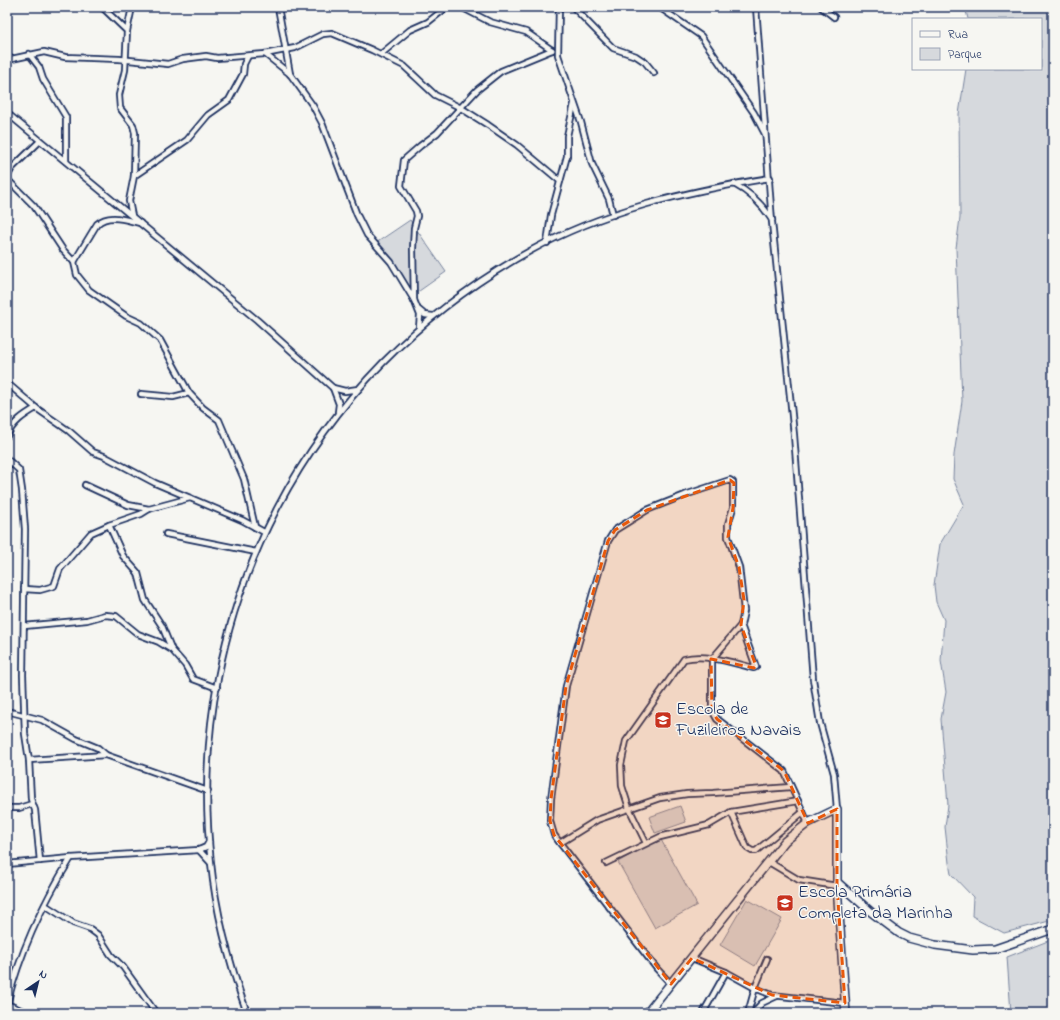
<svg xmlns="http://www.w3.org/2000/svg" width="1060" height="1020" font-family="'Indie Flower',sans-serif">
<style>
.green{fill:#d6d9dd;stroke:#78849e}
.lines{fill:none;stroke-linecap:round;stroke-linejoin:round}
.street-casing{stroke:#1b2f5e;stroke-width:8}
.secondary-casing{stroke:#1b2f5e;stroke-width:10}
.street{stroke:#f6f6f2;stroke-width:4.5}
.secondary{stroke:#f6f6f2;stroke-width:7}
.marked{fill:#e8590c;fill-opacity:0.2;stroke:#e8590c;stroke-width:3;stroke-dasharray:8 5;stroke-linejoin:round}
.labels{text-anchor:middle;dominant-baseline:central;stroke-width:3;stroke-linejoin:round;paint-order:stroke}
.poi-label{font-size:18px;fill:#1b2f5e;stroke:#f6f6f2;text-anchor:start}
</style>
<rect width="100%" height="100%" fill="#f6f6f2"/>
<filter id="ink" filterUnits="userSpaceOnUse"><feTurbulence type="fractalNoise" baseFrequency=".025" numOctaves="2"/><feDisplacementMap in="SourceGraphic" scale="8" xChannelSelector="R" yChannelSelector="G"/><feConvolveMatrix kernelMatrix="1 2 1 2 8 2 1 2 1" color-interpolation-filters="sRGB"/></filter>
<g filter="url(#ink)">
<!-- green -->
<g class="green">
<path d="M965 7H1053V920L1004 933 972 916 973 897 951 874 949 863 945 827 948 805 941 719 946 692 941 661 944 620 936 602 934 585 940 544 964 504 953 479 954 455 962 401 956 248 960 218 959 114 966 69H1041V19H968Z"/>
<path d="M410 220 446 272 412 296 376 243Z"/>
<path d="M680 806 686 822 655 833 649 817Z"/>
<path d="M660 838 697 905 655 928 618 862Z"/>
<path d="M747 899 782 919 755 966 720 945Z"/>
<path d="M1053 939V1013H1011L1007 957Z"/>
</g>
<g class="lines">
<!-- street casing -->
<g class="street-casing">
<g id="street">
<path d="M102 7 127 31 125 70 119 95 120 108 133 125 135 133 134 176 129 201 132 216"/>
<path d="M278 7 290 74"/>
<path d="M461 7 490 22 526 32 552 50"/>
<path d="M559 7 558 55 581 122 592 164 609 199 613 215"/>
<path d="M573 7 613 48 636 56 645 62 654 73"/>
<path d="M659 7 701 36 754 113 765 134"/>
<path d="M756 7 772 222 794 435 813 679 820 723 834 774 837 809"/>
<path d="M821 7 834 17"/>
<path d="M127 31 132 7"/>
<path d="M29 54 39 67 43 79 66 117V161"/>
<path d="M265 54 290 74 313 106 322 123 357 215 367 235 391 262 414 300 420 315 419 328"/>
<path d="M381 54 410 30 428 22 447 7"/>
<path d="M7 60 44 52 65 57 119 59 168 64 183 59 206 56 217 58 265 54 295 48 323 34 332 33 372 50 404 66 435 95 461 108 488 125 517 145 560 181"/>
<path d="M7 113 257 320 333 388 339 404 338 412"/>
<path d="M134 176 187 140 208 115 229 100 243 74 244 64 248 56"/>
<path d="M7 177 12 168 40 141"/>
<path d="M7 179 34 206 63 250 74 262 77 275 89 290 126 316 141 323 160 340 189 393 203 408 219 420 244 479 255 527"/>
<path d="M734 184C751 193 762 204 772 220"/>
<path d="M547 243 551 215 567 156V136L574 104"/>
<path d="M74 262 97 224C109 213 126 220 140 223"/>
<path d="M414 300 413 249 414 228 417 216 416 211 401 186 404 160 420 146 437 133 477 90 501 71 552 50"/>
<path d="M419 310 425 315 433 316"/>
<path d="M7 383 36 408 69 431 93 452 104 456 155 483 242 520 264 532"/>
<path d="M333 388 345 391 358 389"/>
<path d="M141 394 173 397 189 393"/>
<path d="M7 436C13 422 24 415 36 408"/>
<path d="M7 459 19 470 22 490 25 529 23 675 25 734 29 760 31 799 35 810 40 861"/>
<path d="M85 485 128 505 149 509"/>
<path d="M109 525 123 556 138 573 145 600 162 626 171 648"/>
<path d="M166 534 256 552"/>
<path d="M24 589 40 590 54 586 60 569 91 533 109 525 141 514 149 509 190 498"/>
<path d="M24 626 87 620 105 615 116 616 138 634 159 642 172 650 185 665 193 679 217 688"/>
<path d="M7 711 42 720 76 739 98 748 106 755 208 791"/>
<path d="M29 760 106 755"/>
<path d="M7 808H19L32 804"/>
<path d="M731 812 747 848 752 851H756L803 812"/>
<path d="M560 843 597 820 660 798 687 794 713 793 791 787"/>
<path d="M646 843 629 808 622 786 621 765 626 741 684 659C706 653 733 663 754 668L756 667 741 625"/>
<path d="M199 850 210 862"/>
<path d="M769 862 799 880 837 886"/>
<path d="M606 863 660 837 709 825 731 812 798 801"/>
<path d="M7 864 71 858 199 850 206 847 209 842"/>
<path d="M45 905 73 923 90 929 98 935 111 955 123 967 156 1013"/>
<path d="M692 958 726 972 755 988 772 995 845 1003"/>
<path d="M671 984 657 969 560 843 554 835 550 821 551 799 566 686 608 541 615 530 647 510 685 495 730 480 733 482V508L728 524V537L739 567 744 611 741 625 712 659V710L717 719 784 771 808 823"/>
<path d="M7 1004C20 952 43 903 71 858"/>
<path d="M7 1004 27 1013"/>
<path d="M247 1013C230 965 216 914 211 863 183 611 309 373 530 251 604 210 688 191 770 178"/>
<path d="M703 1013 726 972"/>
<path d="M748 1013 755 988 767 959"/>
<path d="M753 1013 762 1003 777 996"/>
</g>
</g>
<!-- secondary casing -->
<g class="secondary-casing">
<g id="secondary">
<path d="M837 882 871 912 899 933 909 938 935 945 973 950 995 949 1053 929"/>
<path d="M647 1013 785 841 808 823 837 809V886L846 1013"/>
</g>
</g>
<!-- street -->
<use href="#street" class="street"/>
<!-- secondary -->
<use href="#secondary" class="secondary"/>
</g>
</g>
<!-- marked area -->
<path class="marked" d="M730 480 734 483 733 508 728 537 739 567 744 600 741 625 756 666 754 668 711 659 712 710 717 719 784 771 808 823 837 809V886L845 1003 772 995 692 958 671 984 554 835 550 821 551 799 566 686 608 541 615 530 647 510Z"/>
<!-- icons -->
<defs>
<g id="school-square" transform="scale(0.9)"><rect x="-9" y="-9" width="18" height="18" rx="4" fill="#c8321e" stroke="#f6f6f2"/><path d="M0-5L7-2L0 1L-7-2ZM-4 1L0 2.5L4 1V4Q0 6-4 4Z" fill="#fff"/></g>
</defs>
<g fill-rule="evenodd">
<use href="#school-square" x="663" y="720"/>
<use href="#school-square" x="785" y="903"/>
</g>
<g class="labels">
<!-- poi labels -->
<g class="poi-label">
<text x="676" y="710">Escola de<tspan x="676" dy="21">Fuzileiros Navais</tspan></text>
<text x="798" y="893">Escola Primária<tspan x="798" dy="21">Completa da Marinha</tspan></text>
</g>
</g>
<!-- margin -->
<rect width="1060" height="1020" fill="none" stroke="#f6f6f2" stroke-width="24"/>
<rect x="12" y="12" width="1036" height="996" fill="none" stroke="#1b2f5e" stroke-width="1.5" filter="url(#ink)"/>
<!-- legend -->
<rect x="912" y="18" width="130" height="52" fill="#f6f6f2" stroke="#9ea6b7"/>
<rect x="920" y="31" width="20" height="6" fill="#f6f6f2" stroke="#9ea6b7"/>
<text x="948" y="38" font-size="12" fill="#1b2f5e">Rua</text>
<rect x="920" y="48" width="20" height="12" fill="#d6d9dd" stroke="#9ea6b7"/>
<text x="948" y="58" font-size="12" fill="#1b2f5e">Parque</text>
<!-- north arrow -->
<g transform="translate(38 982) rotate(35)" stroke="#f6f6f2" stroke-width="3" paint-order="stroke">
<path d="M0-3L7 15L0 10L-7 15Z" fill="#1b2f5e"/>
<text y="-6" font-size="11" font-weight="bold" text-anchor="middle" fill="#1b2f5e">N</text>
</g>
</svg>
